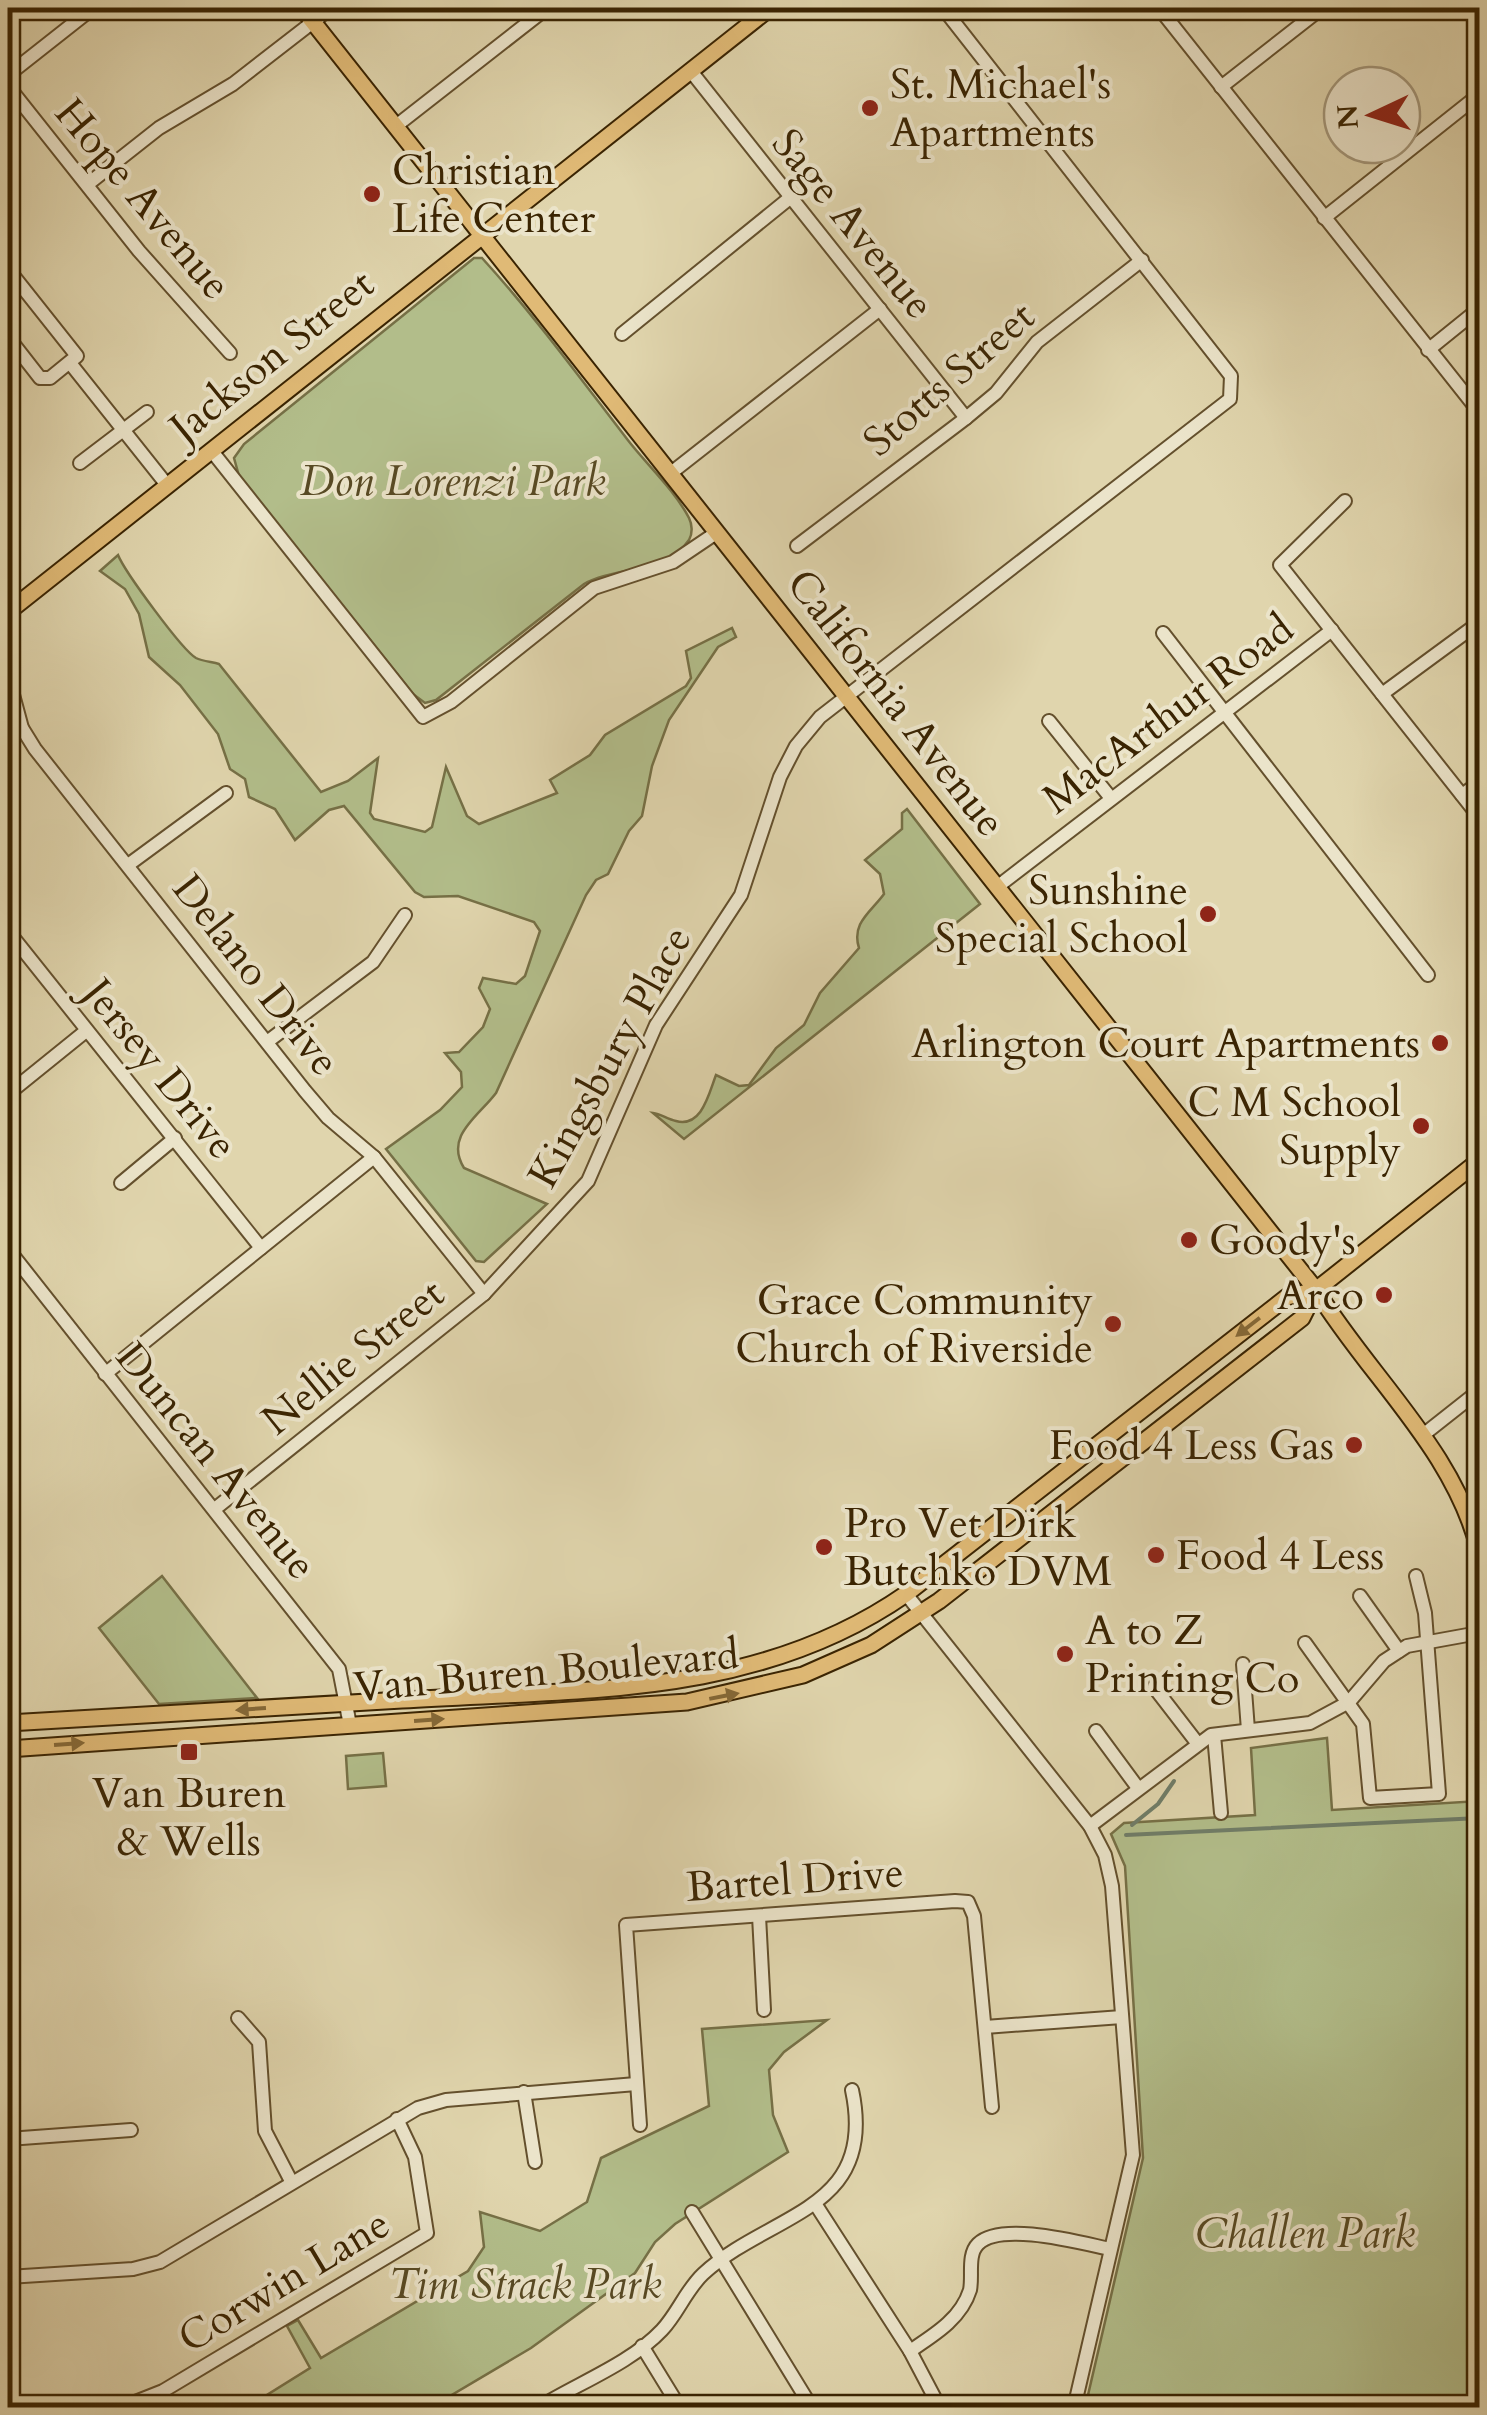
<svg xmlns="http://www.w3.org/2000/svg" width="1487" height="2415" font-family="Cardo,serif">
<style>
.green{fill:#b2bd8a;stroke:#767046;stroke-width:2.5}
.lines{fill:none;stroke-linecap:round;stroke-linejoin:round}
.stream{stroke:#707d68;stroke-width:4}
.minor-casing{stroke:#64502d;stroke-width:16}
.major-casing{stroke:#3a2402;stroke-width:19}
.minor{stroke:#ebe4ca;stroke-width:12}
.major{stroke:#e0ba76;stroke-width:15}
.oneway{fill:#856836}
.poi-dot{fill:#8f2418;stroke:#ebe4ca;stroke-width:4}
.labels{text-anchor:middle;dominant-baseline:central;stroke-width:8;stroke-linejoin:round;paint-order:stroke}
.poi-label{font-size:42px;fill:#3a2402;stroke:#ebe4ca;text-anchor:start}
.street-label{font-size:42px;fill:#3a2402;stroke:#ebe4ca}
.park-label{font-size:42px;font-style:italic;fill:#584a24;stroke:#ebe4ca}
</style>
<rect width="100%" height="100%" fill="#e0d5ad"/>
<filter id="stains"><feTurbulence type="fractalNoise" baseFrequency=".002" numOctaves="4"/><feColorMatrix values="0 0 0 0 .2 0 0 0 0 .09 0 0 0 0 .02 0 0 0 .5 -.17"/></filter>
<radialGradient id="worn" r=".72"><stop offset=".6" stop-color="#630" stop-opacity="0"/><stop offset="1" stop-color="#630" stop-opacity=".3"/></radialGradient>
<!-- green -->
<g class="green">
<path d="M474 258H482C534 315 580 378 627 439 646 464 674 489 689 518 692 524 693 533 689 540 668 572 614 567 584 584L436 700 425 703 413 694 239 476 234 458 244 444Z"/>
<path d="M118 555C125 572 182 650 196 658 202 661 212 662 219 664L321 792 348 781 378 758 370 813 374 819 425 832 432 827 446 767 467 816 479 824 557 793 550 780 590 755 605 735 686 686 691 678 686 651 732 628 736 637 718 647 669 720 652 766 642 816 629 831 608 874 596 880 586 895 496 1093C479 1116 444 1136 464 1168L547 1204 484 1262 476 1261 386 1149 440 1110 462 1087 461 1072 445 1053 459 1052 483 1027 490 1009 479 988 483 978 516 984 525 976 540 931 534 922 458 896 424 897 415 892 344 806 329 810 295 840 275 809 249 797 245 779 230 769 218 734 180 685 149 657 139 614 125 589 100 571Z"/>
<path d="M907 809 980 904 684 1139 653 1113C661 1114 667 1119 676 1121 702 1128 709 1093 716 1075L739 1086 749 1085 776 1048 804 1025 820 993 859 948C851 923 871 912 884 894L880 874 865 860 902 829V813Z"/>
<path d="M162 1576 257 1698 159 1704 99 1628Z"/>
<path d="M1327 1738 1332 1810 1479 1801V2407L1085 2408 1143 2158 1125 1866 1111 1834 1124 1823 1255 1815 1251 1748Z"/>
<path d="M383 1753 386 1786 348 1789 346 1756Z"/>
<path d="M827 2020 784 2052 769 2070 773 2115 788 2152 675 2224 655 2242 635 2273 531 2348 440 2402 443 2407 246 2408 310 2368 287 2326 298 2320 321 2358 468 2271 484 2247 480 2212 540 2231 587 2202 601 2158 709 2106 702 2029Z"/>
</g>
<g class="lines">
<!-- stream -->
<g class="stream">
<path d="M1132 1825 1158 1804 1174 1781"/>
<path d="M1126 1835 1480 1818"/>
</g>
<!-- minor casing -->
<g class="minor-casing">
<g id="minor">
<path d="M1159 8 1480 413"/>
<path d="M690 70 966 418"/>
<path d="M8 75 93 8"/>
<path d="M8 86 139 251 230 353"/>
<path d="M1221 87 1322 8"/>
<path d="M396 126 547 8"/>
<path d="M88 184 159 128 233 84 331 8"/>
<path d="M1324 218 1480 94"/>
<path d="M8 269 77 356 50 378H40L8 337"/>
<path d="M622 334 791 197"/>
<path d="M1428 350 1480 308"/>
<path d="M70 363 167 485"/>
<path d="M211 450 423 717 451 702 594 588 673 562 716 533"/>
<path d="M80 463 147 412"/>
<path d="M671 473 880 309"/>
<path d="M1345 501 1280 565 1480 818"/>
<path d="M797 546 966 418 996 393 1037 342 1142 260"/>
<path d="M1163 633 1428 975"/>
<path d="M8 676 22 728 35 749 305 1091 328 1118 374 1157 484 1294"/>
<path d="M1382 694 1480 622"/>
<path d="M1049 721 1110 797"/>
<path d="M8 738 22 728"/>
<path d="M1462 795 1480 782"/>
<path d="M128 865 226 793"/>
<path d="M997 887 1332 630"/>
<path d="M8 931 261 1248"/>
<path d="M267 1042 373 962 405 915"/>
<path d="M8 1094 86 1031"/>
<path d="M121 1183 175 1138"/>
<path d="M8 1249 339 1669 350 1725"/>
<path d="M105 1374 374 1157"/>
<path d="M1423 1435 1480 1390"/>
<path d="M216 1508 484 1294 588 1181 656 1025 741 895 780 777 796 746 820 717 1230 399 1231 376 943 8"/>
<path d="M906 1594 1090 1826 1105 1855 1112 1886 1133 2155 1074 2408"/>
<path d="M1360 1596 1399 1651"/>
<path d="M1305 1643 1363 1724 1370 1798 1439 1794 1425 1613 1416 1576"/>
<path d="M1243 1664 1248 1730"/>
<path d="M1154 1687 1198 1744"/>
<path d="M1096 1731 1138 1788"/>
<path d="M1214 1735 1221 1813"/>
<path d="M1090 1826 1211 1735 1310 1723 1349 1702 1384 1661 1407 1646 1473 1634"/>
<path d="M759 1916 764 2010"/>
<path d="M238 2018 259 2042 265 2131 291 2181"/>
<path d="M985 2027 1122 2017"/>
<path d="M524 2092 535 2162"/>
<path d="M640 2125 626 1925 955 1901 968 1902 974 1916 992 2107"/>
<path d="M8 2139 131 2130"/>
<path d="M816 2205 910 2351 940 2408"/>
<path d="M692 2212 812 2408"/>
<path d="M8 2277 133 2269 160 2262 418 2108 446 2100 636 2084"/>
<path d="M642 2346 680 2408"/>
<path d="M910 2351C934 2335 961 2319 970 2290 973 2276 967 2255 978 2244 1001 2221 1081 2243 1110 2249"/>
<path d="M120 2408 163 2391 427 2233 415 2157 397 2119"/>
<path d="M538 2408C578 2383 630 2364 662 2330 678 2313 686 2290 703 2274 770 2212 878 2212 852 2090"/>
</g>
</g>
<!-- major casing -->
<g class="major-casing">
<g id="major">
<path d="M302 8 1316 1290C1370 1378 1455 1450 1480 1554"/>
<path d="M8 612 770 8"/>
<path d="M8 1723C139 1716 270 1708 402 1700 578 1689 755 1699 906 1594L1287 1297 1316 1290 1480 1160"/>
<path d="M8 1749 687 1702 803 1675 871 1645 939 1601 1302 1318 1316 1290"/>
</g>
</g>
<!-- minor -->
<use href="#minor" class="minor"/>
<!-- major -->
<use href="#major" class="major"/>
</g>
<!-- one-way arrows -->
<defs><path id="oneway-solid" d="M-6-.8H1V-3.2L6.5 0L1 3.2V.8H-6Z" transform="scale(2.5)"/></defs>
<g class="oneway">
<use href="#oneway-solid" transform="translate(1248 1327) rotate(142)"/>
<use href="#oneway-solid" transform="translate(724 1696) rotate(-11)"/>
<use href="#oneway-solid" transform="translate(251 1709) rotate(176)"/>
<use href="#oneway-solid" transform="translate(429 1720) rotate(-4)"/>
<use href="#oneway-solid" transform="translate(69 1744) rotate(-4)"/>
</g>
<!-- markers -->
<g class="poi-dot">
<circle cx="870" cy="108" r="10"/>
<circle cx="372" cy="194" r="10"/>
<circle cx="1208" cy="914" r="10"/>
<circle cx="1440" cy="1043" r="10"/>
<circle cx="1421" cy="1126" r="10"/>
<circle cx="1189" cy="1240" r="10"/>
<circle cx="1384" cy="1295" r="10"/>
<circle cx="1113" cy="1324" r="10"/>
<circle cx="1354" cy="1445" r="10"/>
<circle cx="824" cy="1547" r="10"/>
<circle cx="1156" cy="1555" r="10"/>
<circle cx="1065" cy="1654" r="10"/>
<rect x="179" y="1742" width="20" height="20" rx="5"/>
</g>
<g class="labels">
<!-- poi labels -->
<g class="poi-label">
<text x="890" y="84">St. Michael's<tspan x="890" dy="48">Apartments</tspan></text>
<text x="392" y="170">Christian<tspan x="392" dy="48">Life Center</tspan></text>
<text x="1188" y="890" text-anchor="end">Sunshine<tspan x="1188" dy="48">Special School</tspan></text>
<text x="1420" y="1043" text-anchor="end">Arlington Court Apartments</text>
<text x="1401" y="1102" text-anchor="end">C M School<tspan x="1401" dy="48">Supply</tspan></text>
<text x="1209" y="1240">Goody's</text>
<text x="1364" y="1295" text-anchor="end">Arco</text>
<text x="1093" y="1300" text-anchor="end">Grace Community<tspan x="1093" dy="48">Church of Riverside</tspan></text>
<text x="1334" y="1445" text-anchor="end">Food 4 Less Gas</text>
<text x="844" y="1523">Pro Vet Dirk<tspan x="844" dy="48">Butchko DVM</tspan></text>
<text x="1176" y="1555">Food 4 Less</text>
<text x="1085" y="1630">A to Z<tspan x="1085" dy="48">Printing Co</tspan></text>
<text x="189" y="1793" text-anchor="middle">Van Buren<tspan x="189" dy="48">&amp; Wells</tspan></text>
</g>
<!-- street labels -->
<g class="street-label">
<text transform="translate(143 199) rotate(50)">Hope Avenue</text>
<text transform="translate(853 224) rotate(51)">Sage Avenue</text>
<text transform="translate(272 356) rotate(-39)">Jackson Street</text>
<text transform="translate(949 379) rotate(-41)">Stotts Street</text>
<text transform="translate(896 703) rotate(52)">California Avenue</text>
<text transform="translate(1168 714) rotate(-37)">MacArthur Road</text>
<text transform="translate(256 975) rotate(52)">Delano Drive</text>
<text transform="translate(610 1057) rotate(-61)">Kingsbury Place</text>
<text transform="translate(160 1069) rotate(51)">Jersey Drive</text>
<text transform="translate(353 1357) rotate(-39)">Nellie Street</text>
<text transform="translate(216 1461) rotate(51)">Duncan Avenue</text>
<text transform="translate(546 1671) rotate(-5)">Van Buren Boulevard</text>
<text transform="translate(795 1880) rotate(-4)">Bartel Drive</text>
<text transform="translate(284 2281) rotate(-31)">Corwin Lane</text>
</g>
<!-- park labels -->
<g class="park-label">
<text x="453" y="481">Don Lorenzi Park</text>
<text x="1305" y="2233">Challen Park</text>
<text x="525" y="2284">Tim Strack Park</text>
</g>
</g>
<!-- margin -->
<rect width="1487" height="2415" fill="none" stroke="#e0d5ad" stroke-width="40"/>
<rect x="10" y="10" width="1467" height="2395" fill="none" stroke="#3a2402" stroke-width="5"/>
<rect x="20" y="20" width="1447" height="2375" fill="none" stroke="#3a2402" stroke-width="2.5"/>
<!-- north arrow -->
<g transform="translate(1372 115) rotate(266)"><circle r="48" fill="#ebe4ca" stroke="#a4977a" stroke-width="2.5"/>
<path d="M0-8L18 38L0 25L-18 38Z" fill="#8f2418"/>
<text y="-15" font-size="28" font-weight="bold" text-anchor="middle" fill="#3a2402">N</text>
</g>
<rect width="100%" height="100%" filter="url(#stains)"/>
<rect width="100%" height="100%" fill="url(#worn)"/>
</svg>
